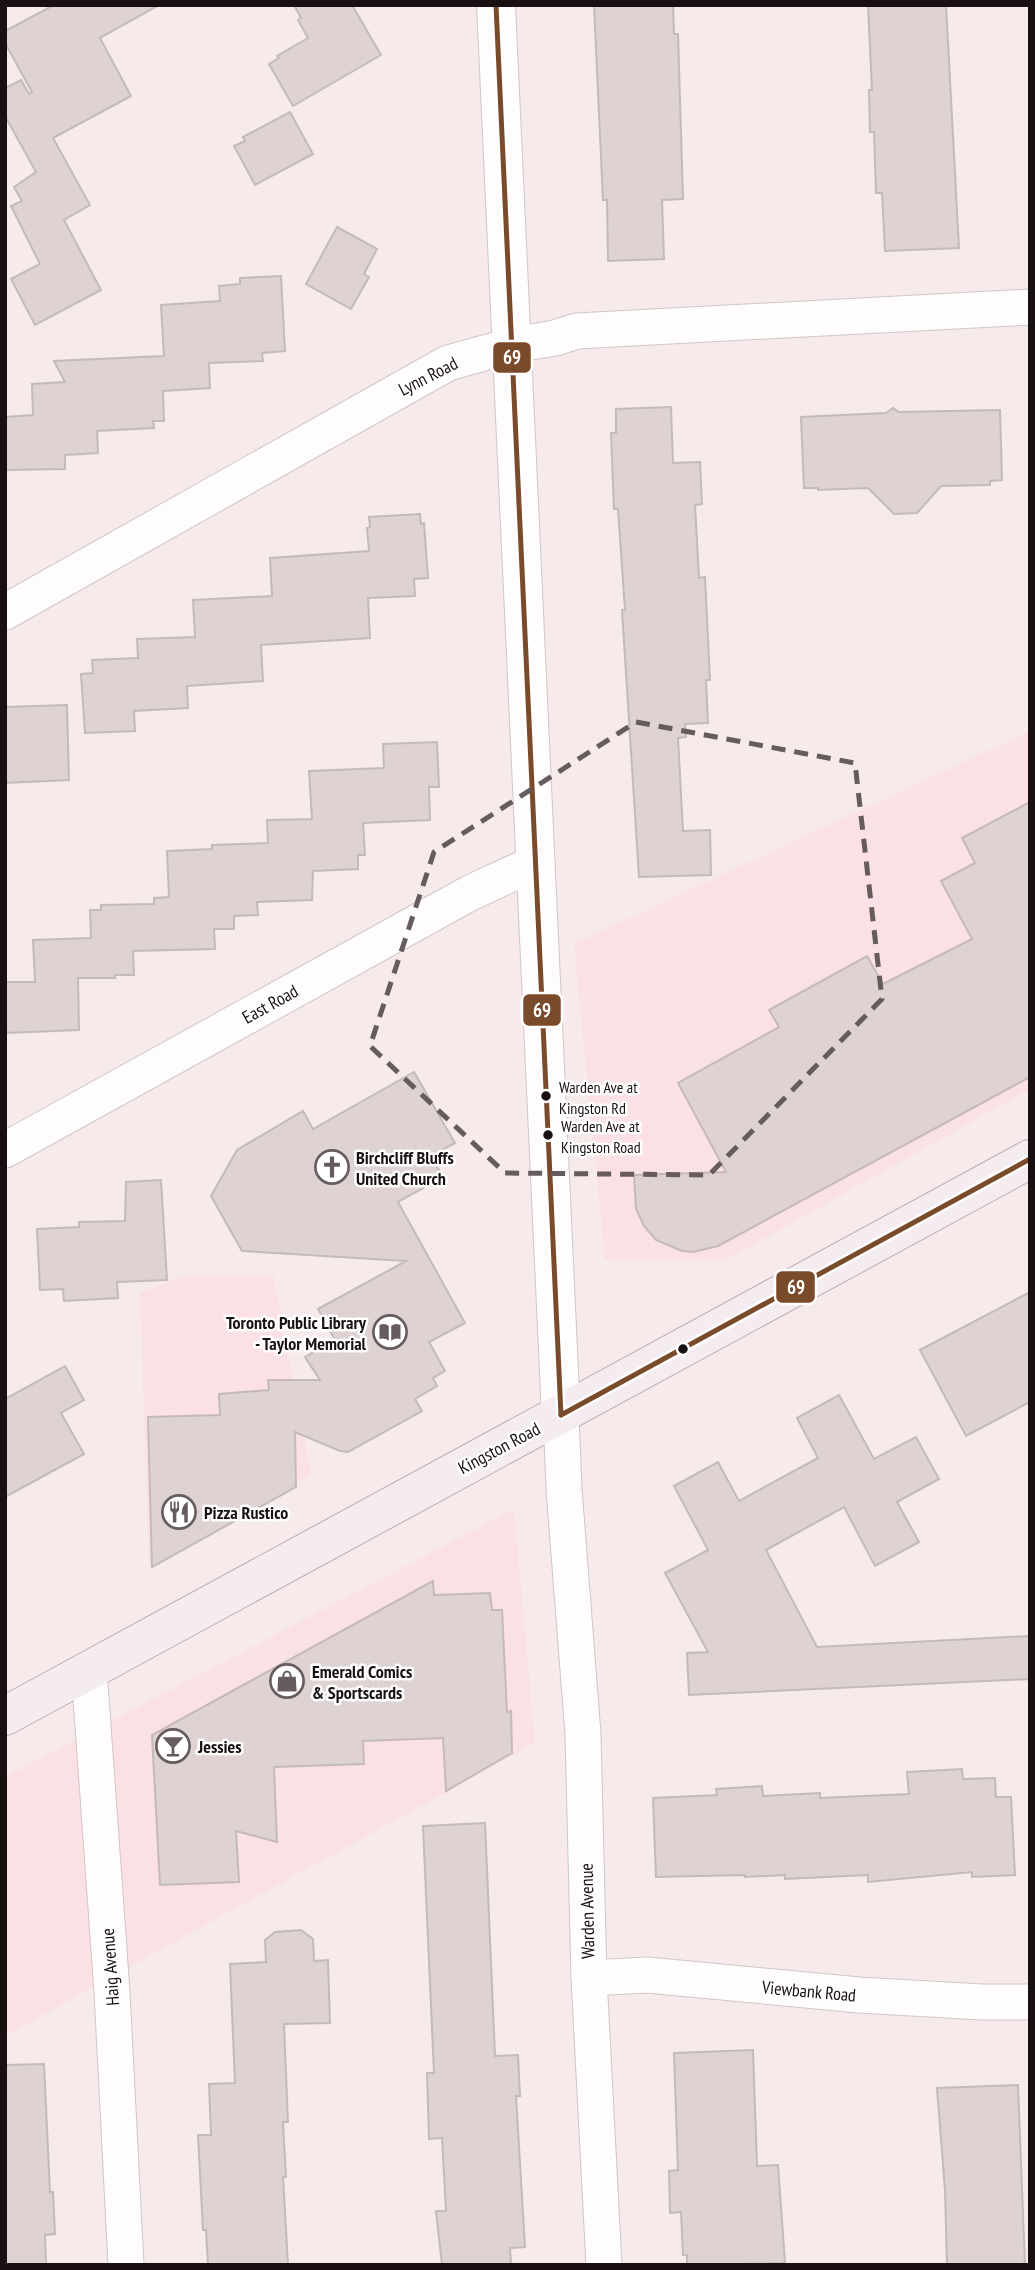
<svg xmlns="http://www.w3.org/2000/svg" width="1035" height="2270" font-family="'PT Sans Narrow',sans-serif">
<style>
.built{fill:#fbe1e3}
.building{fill:#ded3d2;stroke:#c4bab8;stroke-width:2}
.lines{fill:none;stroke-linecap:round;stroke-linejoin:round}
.minor-casing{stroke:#d1c6c7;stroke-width:37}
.secondary-casing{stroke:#d1c6c7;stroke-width:40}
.primary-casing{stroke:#beabb4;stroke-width:40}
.minor{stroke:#fefcfc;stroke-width:35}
.secondary{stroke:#fefcfc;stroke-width:38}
.primary{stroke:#f4ecf0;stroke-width:38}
.bus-1-casing{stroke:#fff;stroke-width:10}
.bus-1{stroke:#7a4b2a;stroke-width:5}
.marked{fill:none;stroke:#675c5d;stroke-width:5;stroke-dasharray:14 9;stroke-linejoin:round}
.bus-dot{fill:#191011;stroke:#fff;stroke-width:2.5}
.labels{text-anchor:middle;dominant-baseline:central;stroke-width:5;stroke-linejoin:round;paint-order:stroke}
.bus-label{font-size:16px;fill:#191011;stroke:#fff;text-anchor:start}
.street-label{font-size:18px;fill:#191011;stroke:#fff}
.poi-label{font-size:18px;font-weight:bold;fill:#191011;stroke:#fff;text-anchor:start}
.line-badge{stroke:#fff;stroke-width:2.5}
.badge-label{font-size:19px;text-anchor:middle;font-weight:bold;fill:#fff}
</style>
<rect width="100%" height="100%" fill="#f7eaeb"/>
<!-- built -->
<g class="built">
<path d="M1030 731V1089L724 1261 605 1260 574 944Z"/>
<path d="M273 1275 311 1474 149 1566 140 1293 182 1277Z"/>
<path d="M514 1509 535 1743 5 2036V1777Z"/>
</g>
<!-- building -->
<g class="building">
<path d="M54 5H159L100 38 131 96 53 138 90 205 64 220 101 290 35 325 11 279 40 264 11 206 22 201 14 187 36 172 5 116V88L21 80 29 94 32 92 5 43V31Z"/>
<path d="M294 5H352L381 55 293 106 269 64 279 58 277 56 308 38 298 20 301 18Z"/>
<path d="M594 5H673L674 34H678L683 199 662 200 664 259 608 261 607 200H603Z"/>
<path d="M868 5H946L959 248 885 251 882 193H876L874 132H870L869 90H872Z"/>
<path d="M290 112 313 154 255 185 234 146 245 141 243 137Z"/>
<path d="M337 227 377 249 364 274 369 277 351 309 306 284Z"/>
<path d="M281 276 285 351 262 353 263 361 209 363 210 388 163 391 164 421H153L154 428 97 431 98 453 65 455V469L5 470V417L33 415 32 384 65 382 54 361 164 356 161 305 220 301 219 286 240 284V278Z"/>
<path d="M671 407 673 463 700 462 702 504 695 505 699 578 705 577 710 680H706L708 723 685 724 686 737 678 738 683 831 710 830 711 875 639 877 622 610H625L618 509H614L611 433H616V409Z"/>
<path d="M893 408 899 412 1000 410 1002 480 990 481V485L941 486 917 513 894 514 868 488 818 490V488H804L801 417 886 413Z"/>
<path d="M420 514 421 524 424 523 428 578 414 579 415 596 368 598 370 638 261 645 263 681 187 686 188 708 134 711 135 731 85 733 81 674 93 673 92 660 138 658 137 639 195 637 193 600 272 596 270 558 369 551 367 528 370 527 369 517Z"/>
<path d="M67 705 69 780 5 783V707Z"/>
<path d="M437 742 439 787H429L430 820 363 823 365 855H358V869L313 871 312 900 257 902 258 915 234 916V929H214L215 949 133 951 134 975H115V978H78L79 1030 5 1033V982H35L33 940 91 938 90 910H101V905L154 904V898L169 897 167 851 212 849V845L268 843 267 820 312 819 309 771 384 768 383 744Z"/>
<path d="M1030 802V1077L718 1246 693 1252 682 1251 656 1240 644 1226 636 1209 634 1175 726 1172 678 1083 779 1027 769 1010 867 956 883 984 972 939 941 881 975 863 962 838Z"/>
<path d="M414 1072 455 1143 431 1156 443 1177 398 1202 465 1323 429 1342 445 1371 433 1378 437 1386 415 1399 422 1411 348 1452 340 1451 295 1432 296 1487 152 1567 148 1417 220 1415 219 1394 269 1390 268 1380H320L305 1357 335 1340 318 1309 406 1261 242 1251 211 1196 237 1150 303 1111 313 1129Z"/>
<path d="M161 1180 167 1280 117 1282 118 1298 64 1301 63 1289 40 1290 37 1229 79 1227V1222L125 1221 126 1182Z"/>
<path d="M1030 1292V1402L966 1436 920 1350Z"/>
<path d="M65 1366 84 1400 61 1413 84 1454 5 1497V1399Z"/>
<path d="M839 1395 874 1459 916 1437 939 1479 897 1502 919 1542 875 1566 844 1507 766 1550 817 1647 1030 1636V1679L689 1695 687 1653 708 1652 665 1573 708 1550 674 1486 718 1462 739 1501 818 1458 797 1418Z"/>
<path d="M433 1581 434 1595 490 1593 492 1610H502L507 1712 511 1711 512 1753 446 1791 443 1738 363 1741 364 1764 274 1767 277 1842 236 1831 239 1882 160 1885 152 1735Z"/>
<path d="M962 1769 963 1779 995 1778 996 1797H1011L1015 1875 972 1877V1872L868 1882V1875L785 1879V1875L745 1877V1875L656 1877 653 1798 717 1795 716 1789 762 1786 763 1796 820 1793V1798L909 1794 907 1772Z"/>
<path d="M485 1823 495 2056 518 2055 520 2096H516L525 2247 510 2248 511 2265H442L436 2211H446L442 2138 429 2139 427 2073H434L423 1826Z"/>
<path d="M301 1930 313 1939 314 1961 328 1960 330 2023 284 2024 288 2122H283L286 2177H283L288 2265H208L206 2230H203L198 2135H211L209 2084 235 2083 230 1964 266 1962 265 1940 275 1932Z"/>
<path d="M753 2050 757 2166 778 2165 785 2263 687 2265V2255H683L681 2212 670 2213 669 2171 678 2170 674 2053Z"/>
<path d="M44 2064 50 2192H53L55 2234 45 2235 46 2265H5V2065Z"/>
<path d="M1018 2085 1025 2265H947L945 2190 937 2088Z"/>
</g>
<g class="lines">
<!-- minor casing -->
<g class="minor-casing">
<g id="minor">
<path d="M5 612 448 363 513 345 555 338 577 331 1030 307"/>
<path d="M5 1150 470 893 537 862"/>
<path d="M561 1415 564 1489 583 1734 589 1978 604 2265"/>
<path d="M89 1670 112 1992 126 2265"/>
<path d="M589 1978 647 1975 859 1995 982 2002H1030"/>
</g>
</g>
<!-- secondary casing -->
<g class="secondary-casing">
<path id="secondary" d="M496 5 561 1415"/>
</g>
<!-- primary casing -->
<g class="primary-casing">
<path id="primary" d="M5 1716 1030 1159"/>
</g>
<!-- minor -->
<use href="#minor" class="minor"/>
<!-- secondary -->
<use href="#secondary" class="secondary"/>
<!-- primary -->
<use href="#primary" class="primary"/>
<!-- bus-1 casing -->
<g class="bus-1-casing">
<g id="bus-1">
<path d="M496 5 561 1415"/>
<path d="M561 1415 1030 1159"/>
</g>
</g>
<!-- bus-1 -->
<use href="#bus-1" class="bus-1"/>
</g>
<!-- marked area -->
<path class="marked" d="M636 722 855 763 882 999 709 1175 505 1173 370 1046 434 852Z"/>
<!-- icons -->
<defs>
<g id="church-ring" transform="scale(1.75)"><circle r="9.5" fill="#fff" stroke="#675c5d" stroke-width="1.5"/><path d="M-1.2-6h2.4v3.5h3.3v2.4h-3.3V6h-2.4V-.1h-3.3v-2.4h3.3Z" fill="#675c5d"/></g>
<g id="library-ring" transform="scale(1.75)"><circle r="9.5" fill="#fff" stroke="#675c5d" stroke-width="1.5"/><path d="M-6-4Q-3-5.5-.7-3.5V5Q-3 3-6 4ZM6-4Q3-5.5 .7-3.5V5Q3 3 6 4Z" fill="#675c5d"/></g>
<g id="restaurant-ring" transform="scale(1.75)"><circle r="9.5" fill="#fff" stroke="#675c5d" stroke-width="1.5"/><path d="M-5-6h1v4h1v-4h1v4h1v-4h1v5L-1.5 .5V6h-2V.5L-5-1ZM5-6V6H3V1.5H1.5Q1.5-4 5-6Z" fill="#675c5d"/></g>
<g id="shop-ring" transform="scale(1.75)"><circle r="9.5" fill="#fff" stroke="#675c5d" stroke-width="1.5"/><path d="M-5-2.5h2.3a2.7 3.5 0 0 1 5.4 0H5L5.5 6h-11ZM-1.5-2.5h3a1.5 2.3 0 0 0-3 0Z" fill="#675c5d"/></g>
<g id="bar-ring" transform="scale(1.75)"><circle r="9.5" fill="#fff" stroke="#675c5d" stroke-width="1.5"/><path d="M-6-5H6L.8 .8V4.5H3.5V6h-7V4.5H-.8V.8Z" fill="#675c5d"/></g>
</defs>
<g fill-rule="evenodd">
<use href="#church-ring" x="332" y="1167"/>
<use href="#library-ring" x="390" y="1332"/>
<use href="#restaurant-ring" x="179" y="1512"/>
<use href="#shop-ring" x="287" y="1681"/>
<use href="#bar-ring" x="173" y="1746"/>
</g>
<!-- markers -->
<g class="bus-dot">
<circle cx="546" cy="1096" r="6"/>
<circle cx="548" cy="1135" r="6"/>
<circle cx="683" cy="1349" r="6"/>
</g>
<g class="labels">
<!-- bus labels -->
<g class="bus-label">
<text x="559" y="1087">Warden Ave at<tspan x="559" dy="21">Kingston Rd</tspan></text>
<text x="561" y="1126">Warden Ave at<tspan x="561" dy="21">Kingston Road</tspan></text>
</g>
<!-- street labels -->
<g class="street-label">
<text transform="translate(428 376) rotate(-27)">Lynn Road</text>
<text transform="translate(270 1004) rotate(-29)">East Road</text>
<text transform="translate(499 1448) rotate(-28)">Kingston Road</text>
<text transform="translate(587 1911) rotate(-91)">Warden Avenue</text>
<text transform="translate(110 1967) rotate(-94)">Haig Avenue</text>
<text transform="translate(809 1991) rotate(5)">Viewbank Road</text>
</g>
<!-- poi labels -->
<g class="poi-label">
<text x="356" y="1157">Birchcliff Bluffs<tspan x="356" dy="21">United Church</tspan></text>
<text x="366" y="1322" text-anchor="end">Toronto Public Library<tspan x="366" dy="21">- Taylor Memorial</tspan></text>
<text x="204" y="1512">Pizza Rustico</text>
<text x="312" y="1671">Emerald Comics<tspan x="312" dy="21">&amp; Sportscards</tspan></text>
<text x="198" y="1746">Jessies</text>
</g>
</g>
<g class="line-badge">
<rect x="492" y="341" width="40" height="33" rx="7" fill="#7a4b2a"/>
<rect x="522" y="993" width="40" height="34" rx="7" fill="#7a4b2a"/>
<rect x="775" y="1270" width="41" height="34" rx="7" fill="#7a4b2a"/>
</g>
<g class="badge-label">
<text x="512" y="364">69</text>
<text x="542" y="1017">69</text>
<text x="796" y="1294">69</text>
</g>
<!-- border -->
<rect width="1035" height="2270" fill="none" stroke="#191011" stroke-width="14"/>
</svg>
